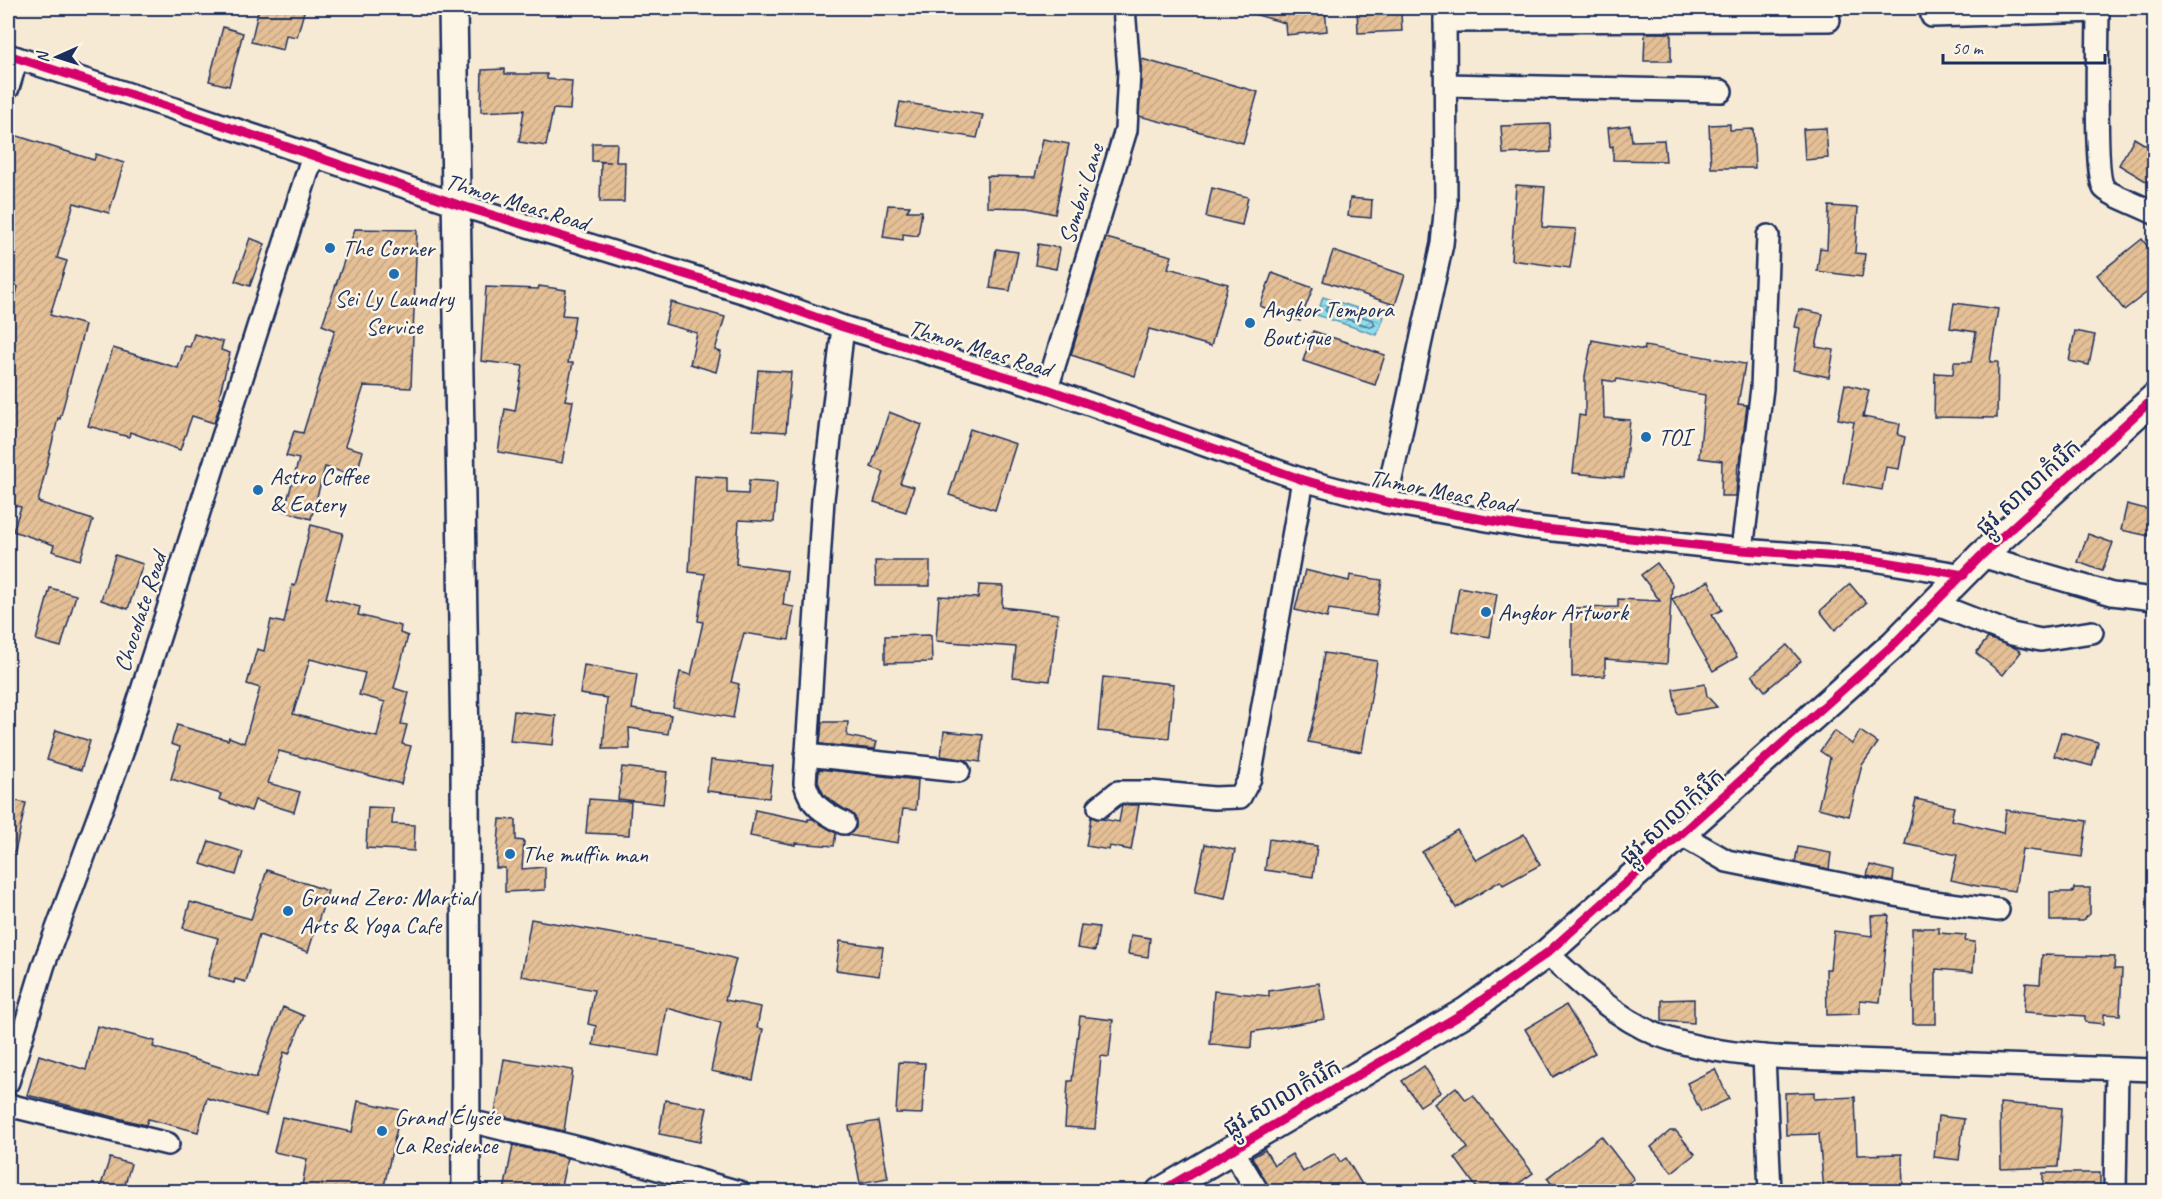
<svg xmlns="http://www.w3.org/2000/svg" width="2162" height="1199" font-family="Caveat,'Noto Sans Khmer',sans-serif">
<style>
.water{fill:url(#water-waves);stroke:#6097b3;stroke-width:1.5}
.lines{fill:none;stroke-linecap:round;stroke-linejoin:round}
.shore{stroke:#497596;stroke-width:1.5}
.building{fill:url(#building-hatch);stroke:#1b2f5e;stroke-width:1.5;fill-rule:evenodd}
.minor-casing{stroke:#1b2f5e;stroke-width:26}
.tertiary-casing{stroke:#1b2f5e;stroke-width:32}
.minor{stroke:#fcf5e5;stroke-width:21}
.tertiary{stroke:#fcf5e5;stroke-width:27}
.cycleway-casing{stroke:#fcf5e5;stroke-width:13}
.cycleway{stroke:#d6006c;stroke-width:9}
.poi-dot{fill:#1f6fb2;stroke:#fcf5e5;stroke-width:2}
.labels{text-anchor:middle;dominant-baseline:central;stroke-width:5;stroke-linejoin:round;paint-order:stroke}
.street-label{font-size:24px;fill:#1b2f5e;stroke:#fcf5e5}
.poi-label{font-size:24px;fill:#1b2f5e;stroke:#fcf5e5;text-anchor:start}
</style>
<defs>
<pattern id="water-waves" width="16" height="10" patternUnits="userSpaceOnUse" patternTransform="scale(1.5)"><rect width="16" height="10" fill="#8eddeb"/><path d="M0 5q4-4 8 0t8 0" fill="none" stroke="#7abecc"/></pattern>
<pattern id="building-hatch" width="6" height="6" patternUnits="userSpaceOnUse" patternTransform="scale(1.5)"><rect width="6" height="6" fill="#e5c096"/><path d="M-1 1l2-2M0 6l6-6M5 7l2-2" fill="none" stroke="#c4a584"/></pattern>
</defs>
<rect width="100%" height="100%" fill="#f7ead5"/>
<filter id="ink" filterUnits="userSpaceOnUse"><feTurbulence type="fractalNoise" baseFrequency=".0167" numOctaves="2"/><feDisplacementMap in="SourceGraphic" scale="12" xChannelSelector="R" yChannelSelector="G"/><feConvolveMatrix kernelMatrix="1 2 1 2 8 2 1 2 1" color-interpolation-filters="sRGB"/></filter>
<g filter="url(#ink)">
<!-- water -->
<path class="water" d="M1323 297 1384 317 1377 335 1317 315Z"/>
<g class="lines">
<!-- shore -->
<path class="shore" d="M1327 306 1373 320 1375 325 1371 327 1327 312 1325 310Z"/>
</g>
<!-- building -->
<g class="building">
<path d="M259 8H305L297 37 286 35 283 50 251 42Z"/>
<path d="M1296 8H1325L1327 31 1286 35 1285 23 1250 13 1251 10Z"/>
<path d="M1357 8H1393V13H1401L1402 31 1358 33Z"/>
<path d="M223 27 243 33 229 86 209 81Z"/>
<path d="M1645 33H1671V61H1644Z"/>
<path d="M1142 59 1258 92 1243 143 1139 116Z"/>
<path d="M505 69V74H547V79L572 81 570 110 553 109 546 146 519 142 524 110 481 112 482 70Z"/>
<path d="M900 102 983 115 977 138 895 125Z"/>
<path d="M1550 124 1551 152 1503 154 1501 126Z"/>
<path d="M1730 124V130L1753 129 1755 168H1711L1709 125Z"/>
<path d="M1630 125 1632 141 1664 140 1666 161 1613 160V146L1610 147 1608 128Z"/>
<path d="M1826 128 1828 158 1805 160 1803 129Z"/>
<path d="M8 133 94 160 96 154 124 163 109 213 74 203 57 258 67 261 50 315 85 325 60 419 58 418 38 502 93 520 80 560 52 551 54 545 13 531 21 507 8 504V324L18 287 9 284 14 268 8 266Z"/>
<path d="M2134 138 2154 150V186L2119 165Z"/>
<path d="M1043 139 1069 144 1055 214 1028 208 987 207V176L1035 177Z"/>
<path d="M592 143H617L616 162H625L624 202H600L601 162H611L592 161Z"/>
<path d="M1516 185 1545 187 1542 227 1576 229 1570 268 1511 260Z"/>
<path d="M1212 188 1248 197 1242 225 1206 217Z"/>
<path d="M1350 198 1372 200 1371 218 1348 216Z"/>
<path d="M888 205 910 206 907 211H922L918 236 903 234V240L883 237Z"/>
<path d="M1829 206 1858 208 1855 253 1865 254 1862 277 1817 271 1820 248 1827 249Z"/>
<path d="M355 229 417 230 411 388 364 386 345 446 363 451 356 476 325 467 311 519 284 511 299 459 286 456 294 431 303 433 335 330 322 325Z"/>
<path d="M250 238 265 244 250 286 235 281Z"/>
<path d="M1106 238 1172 256 1168 268 1228 284 1211 346 1149 329 1135 376 1071 355Z"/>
<path d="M2142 239 2154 255V287L2124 310 2097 275Z"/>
<path d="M1038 244 1060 248 1056 269 1035 265Z"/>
<path d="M996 249 1018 252 1010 291 990 288Z"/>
<path d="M1333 251 1405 275 1395 305 1323 281Z"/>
<path d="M1272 273 1313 288 1300 321 1260 306Z"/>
<path d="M539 286 566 290 562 315 575 316 568 363H573L565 400 573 401 562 463 498 452 505 409 515 411 523 366 481 361 486 287 538 289Z"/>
<path d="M671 302 725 317 715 350 721 352 716 372 690 364 697 333 665 324Z"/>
<path d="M1954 303 1998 309 1990 362H1998L1997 418 1934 417 1935 373 1953 374 1954 362H1971L1976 332 1950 328Z"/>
<path d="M1799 309 1823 314 1816 347 1834 350 1829 377 1793 370 1800 328 1795 327Z"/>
<path d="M1313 331 1385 355 1375 385 1303 361Z"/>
<path d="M2075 331 2095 335 2089 365 2069 361Z"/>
<path d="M194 334 223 342 221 350 230 353 219 397 222 398 214 423 192 416 180 450 130 432 129 437 88 426 113 348 178 368 185 346 190 347Z"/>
<path d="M1592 340 1644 350 1645 346 1745 364 1738 404 1747 405 1740 463H1738L1736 496H1721L1722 461 1699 458 1705 395 1617 379 1616 382 1603 380 1604 418 1630 420 1624 478 1573 473 1579 415 1585 416V376Z"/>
<path d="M758 370 791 372 786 432 753 430Z"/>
<path d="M1845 384 1869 390 1863 417 1900 424 1898 435 1905 437 1899 469 1886 467 1882 490 1843 483 1854 422 1838 419Z"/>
<path d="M889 412 922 425 900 483 914 487 906 512 874 502 884 472 871 467Z"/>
<path d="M970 429 1016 444 995 510 949 495Z"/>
<path d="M695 476 727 478V493L748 494 749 480 777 482 774 522 739 520 736 564 787 571 783 605 794 607 789 640 744 633 731 682 739 684 733 718 673 707 680 672 691 675 703 622 698 621 705 574 689 572Z"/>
<path d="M2127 504 2154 511V537L2121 530Z"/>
<path d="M311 525 343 533 326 598 360 607 358 615 401 626 400 633 408 636 394 688 409 693 401 724 407 725 402 744 411 746 401 784 279 751 268 783 300 792 294 812 255 800 251 811 219 799 221 794 171 779 180 747 171 744 177 725 228 740 229 737 244 743 260 688 247 684 257 649 264 651 271 620 284 623 292 585 295 586ZM310 659 365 673 359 695 385 702 377 737 293 714Z"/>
<path d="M2088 534 2113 543 2102 571 2078 562Z"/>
<path d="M115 555 143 564 128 609 101 600Z"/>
<path d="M875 561H930V586H876Z"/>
<path d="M1657 563 1672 584 1667 664 1605 659V676L1572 677V608L1618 607V599L1660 601 1641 575Z"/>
<path d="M1305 570 1349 581 1350 575 1382 580 1376 616 1329 609 1327 618 1295 610Z"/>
<path d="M1709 581 1722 610 1712 615 1737 657 1713 671 1672 599Z"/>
<path d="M1850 584 1866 603 1835 630 1820 611Z"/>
<path d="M979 585 1003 586 1002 607 1058 614 1050 681 1013 677 1016 647 936 641 939 596 978 598Z"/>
<path d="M1459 587 1497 594 1490 637 1452 631Z"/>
<path d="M50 588 76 595 61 647 36 640Z"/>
<path d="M931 635 932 662 885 663V636Z"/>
<path d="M1988 638 2015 648 2021 652 2003 675 1976 653Z"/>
<path d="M1787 645 1801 661 1765 691 1752 675Z"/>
<path d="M1324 653 1377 661 1362 752 1308 742 1317 706Z"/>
<path d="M584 665 637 674 632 709 671 715 668 734 629 728 630 749H603L607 698 580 694Z"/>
<path d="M1103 677 1174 684 1169 738 1098 731Z"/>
<path d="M1705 684 1707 696 1717 707 1677 714 1673 689Z"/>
<path d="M514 711 556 716 553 745 510 741Z"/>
<path d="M822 722H848L847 736 877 742 875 749 820 744Z"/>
<path d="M56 730 90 741 81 770 47 760Z"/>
<path d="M944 731 983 735 980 762 941 756Z"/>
<path d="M1834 731 1852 744 1860 731 1878 743 1862 765 1849 816 1818 808 1830 758 1820 751Z"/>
<path d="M2061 732 2098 742 2092 766 2054 756Z"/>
<path d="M711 760 773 766 769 798 707 791Z"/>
<path d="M622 767 667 772 663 804 618 799Z"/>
<path d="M819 769 918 780 916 810 903 809 898 843 847 835 856 828 855 817 824 795 818 782Z"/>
<path d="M8 799 26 803 15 852 8 851Z"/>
<path d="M589 799 631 802 629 835 586 833Z"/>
<path d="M1916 799 1954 807 1951 820 2003 833 2006 810 2087 821 2082 857 2022 849 2015 891 1977 886 1951 880 1957 855 1905 844Z"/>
<path d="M1122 805H1139L1131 850 1110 846 1109 850 1086 846 1091 817 1119 822Z"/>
<path d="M368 807 393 808 392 824 415 825 414 851 366 848Z"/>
<path d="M755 810 808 821V819H813L836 833 834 846 795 843V845L750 836Z"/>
<path d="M500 819 516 820V840L524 841 522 869 545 867V890L505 892V868H496Z"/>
<path d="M1457 830 1476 860 1524 834 1540 865 1503 885 1500 881 1456 908 1422 852Z"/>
<path d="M1269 839 1317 846 1313 877 1265 870Z"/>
<path d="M209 841 243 852 236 875 201 864Z"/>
<path d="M1205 844 1235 850 1225 898 1195 892Z"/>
<path d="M1798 847 1831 853 1829 869 1795 862Z"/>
<path d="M1870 865 1894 871 1893 882 1867 876Z"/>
<path d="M267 870 328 891 308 952 259 935 246 982 235 979 234 983 208 976 218 938 183 928 190 902 251 919Z"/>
<path d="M2074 888H2090V914L2082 921H2050V892H2073Z"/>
<path d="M1889 915 1880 1002 1860 1000V1014L1827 1015 1826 969H1830L1834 931 1872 936 1871 916Z"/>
<path d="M531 919 699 949 736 959 725 1000 761 1007 757 1028 763 1029 753 1080 711 1071 721 1023 667 1008 659 1056 593 1045 596 1026 588 1024 594 990 521 976Z"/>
<path d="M1081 925 1099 927 1095 951 1077 948Z"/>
<path d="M1912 928H1939V933L1966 935 1965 941 1975 942 1973 972 1936 969V1024H1913Z"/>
<path d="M1131 935 1150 938 1148 957 1128 954Z"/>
<path d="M840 941 883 947 879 976 836 970Z"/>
<path d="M2042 955 2115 957 2114 969H2122L2120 1015 2104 1014V1024L2085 1022V1016L2024 1012 2026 983 2040 984Z"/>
<path d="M1319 983 1325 1019 1252 1032 1251 1048 1210 1044 1214 991 1269 996V991Z"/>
<path d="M1694 999V1023L1662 1021V1000Z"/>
<path d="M1566 1005 1595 1053 1553 1077 1525 1029Z"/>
<path d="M283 1007 304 1016 289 1054 284 1052 266 1115 207 1098 198 1132 148 1119 146 1125 27 1095 39 1055 86 1070 97 1026 155 1041 153 1047 256 1078Z"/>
<path d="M1080 1016 1113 1020 1109 1057 1101 1056 1095 1129 1065 1127 1068 1081H1072Z"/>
<path d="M504 1059 573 1070 564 1131 495 1114Z"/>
<path d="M899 1062 925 1063 922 1114 896 1113Z"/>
<path d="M1424 1066 1441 1092 1420 1106 1402 1081Z"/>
<path d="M1715 1069 1729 1099 1701 1112 1687 1083Z"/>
<path d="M1456 1087 1466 1100 1473 1095 1533 1173 1508 1191H1479L1455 1158 1468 1148 1434 1104Z"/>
<path d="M1814 1092V1099L1855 1097 1857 1155 1902 1154 1903 1188H1878V1187L1824 1191 1819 1134 1786 1135 1785 1093Z"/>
<path d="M665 1100 707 1108 700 1142 659 1134Z"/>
<path d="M358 1101 401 1110 383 1191H301L307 1159 274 1152 282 1117 352 1132Z"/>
<path d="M2000 1103 2062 1108 2058 1167 2001 1169Z"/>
<path d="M1938 1116 1964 1119 1959 1160 1934 1157Z"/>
<path d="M878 1121 888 1178 860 1183 849 1126Z"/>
<path d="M1670 1131H1676L1695 1154 1672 1172 1651 1147Z"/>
<path d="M1601 1136 1634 1179 1617 1191H1557L1547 1178Z"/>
<path d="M513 1145 567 1158 560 1191H504Z"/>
<path d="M1265 1150 1274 1165 1292 1154 1303 1172 1335 1153 1340 1162 1346 1158 1366 1191H1271L1252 1157Z"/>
<path d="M110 1158 131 1164 123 1191H99Z"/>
<rect x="2043" y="1173" width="57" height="18"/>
</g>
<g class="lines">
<!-- minor casing -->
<g class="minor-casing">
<g id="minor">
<path d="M2098 8C2098 34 2094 175 2104 188 2108 194 2146 208 2154 213"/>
<path d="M1932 16 2098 11"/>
<path d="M1445 21 1829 20"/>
<path d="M8 55 175 109 456 204 759 297 843 327 1047 389 1303 480 1386 502 1526 527 1742 550 1867 559 1964 575"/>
<path d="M1446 85 1721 91"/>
<path d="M8 88 17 58"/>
<path d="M843 327 823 499 805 783C810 805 824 813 844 823"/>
<path d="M1047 389 1126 130 1129 71 1124 8"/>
<path d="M1386 502 1442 244 1446 203 1445 8"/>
<path d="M1742 550 1762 388 1768 236"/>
<path d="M1981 556 2112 594 2154 599"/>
<path d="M1935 604 2012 634 2041 640 2092 632"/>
<path d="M806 755 959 771"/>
<path d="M1099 807 1118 792H1151L1214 798 1240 797 1250 778 1303 480"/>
<path d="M1680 834 1727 861 1925 901 1998 910"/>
<path d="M1547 953C1580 984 1616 1018 1658 1035 1700 1051 1749 1056 1794 1058L2154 1070"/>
<path d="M1764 1056 1770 1192"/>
<path d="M8 1082 44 964 122 753 313 155"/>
<path d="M8 1105 168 1144"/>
<path d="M466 1120 619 1158 739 1192"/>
<path d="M1232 1149 1258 1192"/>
<path d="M2115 1192 2117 1070"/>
</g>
</g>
<!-- tertiary casing -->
<g class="tertiary-casing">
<g id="tertiary">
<path d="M453 8 465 746 466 1192"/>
<path d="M1160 1192 1467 1011 1547 953 1894 644 1981 556 2154 398"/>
</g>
</g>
<!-- minor -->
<use href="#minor" class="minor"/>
<!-- tertiary -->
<use href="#tertiary" class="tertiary"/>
<!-- cycleway casing -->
<g class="cycleway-casing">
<g id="cycleway">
<path d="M8 55 175 109 456 204 759 297 843 327 1047 389 1303 480 1386 502 1526 527 1742 550 1867 559 1964 575"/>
<path d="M1160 1192 1467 1011 1547 953 1894 644 1981 556 2154 398"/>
</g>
</g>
<!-- cycleway -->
<use href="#cycleway" class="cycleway"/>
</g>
</g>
<!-- markers -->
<g class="poi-dot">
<circle cx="330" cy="248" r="6"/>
<circle cx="394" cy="274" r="6"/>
<circle cx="1250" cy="323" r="6"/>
<circle cx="1646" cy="437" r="6"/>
<circle cx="258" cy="490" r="6"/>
<circle cx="1486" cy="612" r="6"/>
<circle cx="510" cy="854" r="6"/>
<circle cx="288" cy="911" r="6"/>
<circle cx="382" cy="1131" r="6"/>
</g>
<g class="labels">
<!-- street labels -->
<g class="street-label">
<text transform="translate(1081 194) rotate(-73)">Sombai Lane</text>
<text transform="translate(517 202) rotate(17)">Thmor Meas Road</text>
<text transform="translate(980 348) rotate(17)">Thmor Meas Road</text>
<text transform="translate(2028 487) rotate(-42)">ផ្លូវ សាលាកំរើក</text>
<text transform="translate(1442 491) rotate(11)">Thmor Meas Road</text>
<text transform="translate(140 612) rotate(-72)">Chocolate Road</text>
<text transform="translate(1672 816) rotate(-42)">ផ្លូវ សាលាកំរើក</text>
<text transform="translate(1282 1097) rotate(-30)">ផ្លូវ សាលាកំរើក</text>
</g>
<!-- poi labels -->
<g class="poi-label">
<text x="342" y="248">The Corner</text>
<text x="394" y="298" text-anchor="middle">Sei Ly Laundry<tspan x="394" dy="28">Service</tspan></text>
<text x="1262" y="309">Angkor Tempora<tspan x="1262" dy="28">Boutique</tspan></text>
<text x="1658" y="437">TOI</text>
<text x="270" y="476">Astro Coffee<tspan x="270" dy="28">&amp; Eatery</tspan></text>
<text x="1498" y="612">Angkor Artwork</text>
<text x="522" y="854">The muffin man</text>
<text x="300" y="897">Ground Zero: Martial<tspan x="300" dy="28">Arts &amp; Yoga Cafe</tspan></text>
<text x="394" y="1117">Grand Élysée<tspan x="394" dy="28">La Residence</tspan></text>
</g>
</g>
<!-- margin -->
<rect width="2162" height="1199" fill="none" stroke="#fcf5e5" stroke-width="30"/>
<rect x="15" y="15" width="2132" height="1169" fill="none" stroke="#1b2f5e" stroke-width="2" filter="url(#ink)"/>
<!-- north arrow -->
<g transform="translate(57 57) rotate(267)" stroke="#fcf5e5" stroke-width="4.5" paint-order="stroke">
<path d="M0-4.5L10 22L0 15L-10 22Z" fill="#1b2f5e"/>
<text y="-9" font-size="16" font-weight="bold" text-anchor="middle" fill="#1b2f5e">N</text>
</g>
<!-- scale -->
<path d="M1943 54v9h162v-9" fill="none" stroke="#1b2f5e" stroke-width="3"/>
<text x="1952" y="54" font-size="18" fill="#1b2f5e" stroke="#fcf5e5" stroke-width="4.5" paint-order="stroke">50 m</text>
</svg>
